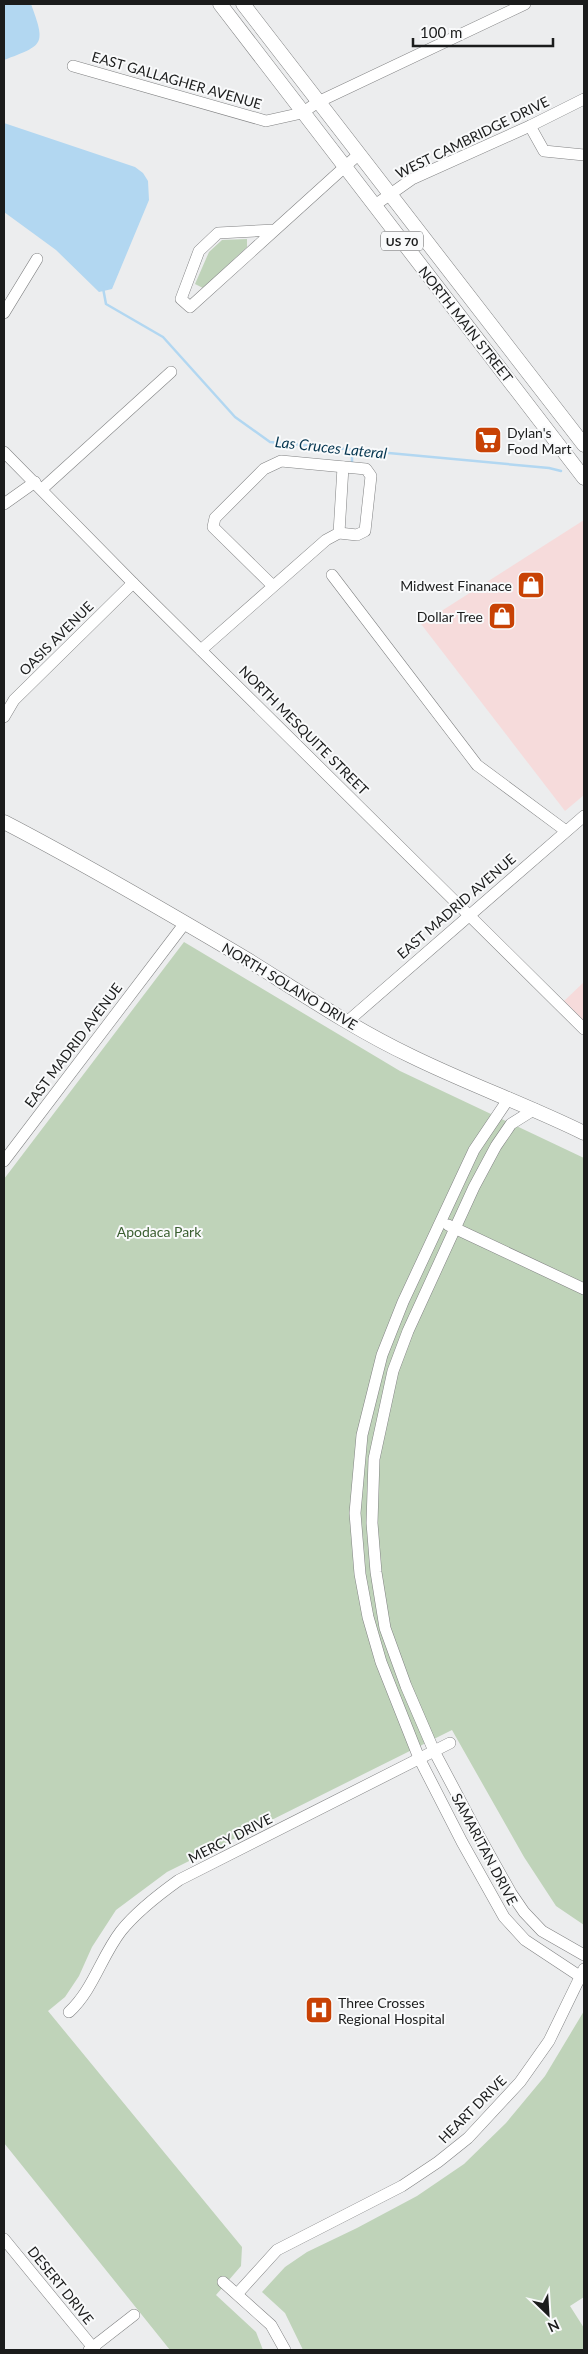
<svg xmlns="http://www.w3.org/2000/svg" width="588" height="2354" font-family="Lato,sans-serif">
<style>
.commercial{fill:#f6dbdb}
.green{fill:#bfd3b9}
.water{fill:#b2d7f1}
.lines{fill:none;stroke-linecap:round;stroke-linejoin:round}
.stream{stroke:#b2d7f1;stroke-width:2.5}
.minor-casing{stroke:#818283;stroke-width:12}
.major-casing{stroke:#818283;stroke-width:15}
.minor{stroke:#fff;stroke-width:11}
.major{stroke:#fff;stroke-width:14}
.labels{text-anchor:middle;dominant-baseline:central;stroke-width:4;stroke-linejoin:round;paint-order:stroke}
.shield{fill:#f9fafb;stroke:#5e5f5f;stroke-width:1}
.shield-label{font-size:12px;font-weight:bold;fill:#1b1c1c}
.street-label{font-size:14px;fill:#1b1c1c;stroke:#f9fafb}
.poi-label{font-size:14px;fill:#1b1c1c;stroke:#f9fafb;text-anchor:start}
.park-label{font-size:14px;fill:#3a5e30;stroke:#f9fafb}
.water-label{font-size:15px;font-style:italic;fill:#053650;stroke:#f9fafb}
</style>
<rect width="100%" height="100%" fill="#ecedee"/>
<!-- commercial -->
<g class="commercial">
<path d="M584 520V795L565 811 421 624Z"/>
<path d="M584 982V1021L564 1001Z"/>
</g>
<!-- green -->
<g class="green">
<path d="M247 239V247L203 288 195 284 209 252 222 240Z"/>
<path d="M184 942 400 1071 584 1158V1925L556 1906 524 1857 452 1730 167 1872 116 1910 92 1947 79 1976 65 1997 48 2011 242 2247 241 2266 216 2295 256 2332 263 2350H170L4 2143V1179Z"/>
<path d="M584 2011V2297L570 2306 584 2328V2350H303L285 2313 262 2292 285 2267 307 2252 357 2228 417 2196 464 2164 506 2123 545 2076Z"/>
</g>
<!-- water -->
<g class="water">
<path d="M4 4H31C46 45 44 45 4 60Z"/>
<path d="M4 123 135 167 143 173 148 181 149 200 112 289 99 292 56 250 4 212Z"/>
</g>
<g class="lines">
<!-- stream -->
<g class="stream">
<path d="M103 288 106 304 163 337 235 417 270 442 549 468 561 471"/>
<path d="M352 463V456"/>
</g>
<!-- minor casing -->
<g class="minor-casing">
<g id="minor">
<path d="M73 66 266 121 302 113 318 102 525 4"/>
<path d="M530 126 544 151 584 155"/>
<path d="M375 205 412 179 530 126 584 99"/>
<path d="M275 230 190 307 181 299 199 251 218 233 275 230 359 154"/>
<path d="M4 313 37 259"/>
<path d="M4 452 133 583 584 1029"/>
<path d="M42 489 171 372"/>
<path d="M4 504 35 482"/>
<path d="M339 533 343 467"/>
<path d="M332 575 477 765 566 831"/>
<path d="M201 650 326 540 339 533 357 535 365 531 371 476 366 469 281 461 264 469 215 518 213 527 273 586"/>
<path d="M4 717 14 700 133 583"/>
<path d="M348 1021 584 816"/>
<path d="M509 1098 474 1150 403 1302 382 1355 362 1435 355 1513 360 1574 368 1617 381 1662 419 1758 462 1842 504 1917 525 1940 584 1979"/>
<path d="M535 1109 511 1124 496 1146 474 1187 408 1331 393 1371 374 1459 372 1523 376 1572 385 1628 406 1686 434 1751 478 1834 511 1893 524 1912 542 1931 584 1955"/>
<path d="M4 1161 185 923"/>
<path d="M448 1225 584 1289"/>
<path d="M69 2012C93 1990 101 1957 121 1931 137 1911 158 1895 179 1880L450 1743"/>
<path d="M4 2239 95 2350"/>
<path d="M223 2282 271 2325 285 2350"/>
<path d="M238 2293 277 2250 402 2186 438 2162 468 2138 520 2082 549 2041 584 1969"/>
<path d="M89 2350 134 2315"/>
</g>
</g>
<!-- major casing -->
<g class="major-casing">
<g id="major">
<path d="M220 4 584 478"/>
<path d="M243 4 584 445"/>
<path d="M4 822C87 865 167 912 248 960 301 993 354 1029 411 1056 468 1084 527 1105 584 1133"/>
</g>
</g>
<!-- minor -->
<use href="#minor" class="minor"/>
<!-- major -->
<use href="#major" class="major"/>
</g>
<!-- icons -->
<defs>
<g id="supermarket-square" transform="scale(1.4375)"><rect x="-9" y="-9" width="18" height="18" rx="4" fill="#c84205" stroke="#f9fafb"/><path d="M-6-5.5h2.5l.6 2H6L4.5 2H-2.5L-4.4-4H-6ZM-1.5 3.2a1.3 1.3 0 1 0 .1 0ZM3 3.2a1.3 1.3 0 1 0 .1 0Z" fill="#fff"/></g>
<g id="shop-square" transform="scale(1.4375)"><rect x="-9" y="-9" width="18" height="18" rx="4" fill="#c84205" stroke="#f9fafb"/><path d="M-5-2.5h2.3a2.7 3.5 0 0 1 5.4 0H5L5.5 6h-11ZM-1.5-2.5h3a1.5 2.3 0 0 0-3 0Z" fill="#fff"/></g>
<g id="hospital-square" transform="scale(1.4375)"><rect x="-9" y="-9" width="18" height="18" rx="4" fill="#c84205" stroke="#f9fafb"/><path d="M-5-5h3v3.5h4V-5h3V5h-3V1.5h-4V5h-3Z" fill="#fff"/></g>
</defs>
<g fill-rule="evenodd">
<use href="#supermarket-square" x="488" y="440"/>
<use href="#shop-square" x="531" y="585"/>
<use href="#shop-square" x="502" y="616"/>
<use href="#hospital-square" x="319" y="2010"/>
</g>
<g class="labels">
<!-- shield labels -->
<rect class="shield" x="381" y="231.5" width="42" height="19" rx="4"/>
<g class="shield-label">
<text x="402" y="241">US 70</text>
</g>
<!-- street labels -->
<g class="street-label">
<text transform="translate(177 80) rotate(16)">EAST GALLAGHER AVENUE</text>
<text transform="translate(472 137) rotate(-26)">WEST CAMBRIDGE DRIVE</text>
<text transform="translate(466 324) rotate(52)">NORTH MAIN STREET</text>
<text transform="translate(56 638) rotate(-45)">OASIS AVENUE</text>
<text transform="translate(304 730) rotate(45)">NORTH MESQUITE STREET</text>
<text transform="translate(456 906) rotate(-41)">EAST MADRID AVENUE</text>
<text transform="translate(290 986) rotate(31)">NORTH SOLANO DRIVE</text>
<text transform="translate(73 1045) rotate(-53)">EAST MADRID AVENUE</text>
<text transform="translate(230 1838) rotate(-27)">MERCY DRIVE</text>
<text transform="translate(485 1849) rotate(62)">SAMARITAN DRIVE</text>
<text transform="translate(472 2109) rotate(-45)">HEART DRIVE</text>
<text transform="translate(61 2285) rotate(51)">DESERT DRIVE</text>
</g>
<!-- poi labels -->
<g class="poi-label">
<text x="507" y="432">Dylan's<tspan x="507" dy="16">Food Mart</tspan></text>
<text x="512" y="585" text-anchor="end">Midwest Finanace</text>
<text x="483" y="616" text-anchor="end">Dollar Tree</text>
<text x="338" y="2002">Three Crosses<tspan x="338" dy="16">Regional Hospital</tspan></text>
</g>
<!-- park labels -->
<g class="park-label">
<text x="159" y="1231">Apodaca Park</text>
</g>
<!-- water labels -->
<g class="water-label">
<text transform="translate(331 447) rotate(6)">Las Cruces Lateral</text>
</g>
</g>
<!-- border -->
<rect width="588" height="2354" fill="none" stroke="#1b1c1c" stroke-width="10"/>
<!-- north arrow -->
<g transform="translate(548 2314) rotate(155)" stroke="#f9fafb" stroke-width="4" paint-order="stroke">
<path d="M0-4L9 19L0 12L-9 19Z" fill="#1b1c1c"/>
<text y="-8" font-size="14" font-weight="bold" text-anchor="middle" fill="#1b1c1c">N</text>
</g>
<!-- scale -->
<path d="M413 38v8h140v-8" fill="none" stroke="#1b1c1c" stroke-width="2.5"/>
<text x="420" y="38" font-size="15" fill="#1b1c1c" stroke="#f9fafb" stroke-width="4" paint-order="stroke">100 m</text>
</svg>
